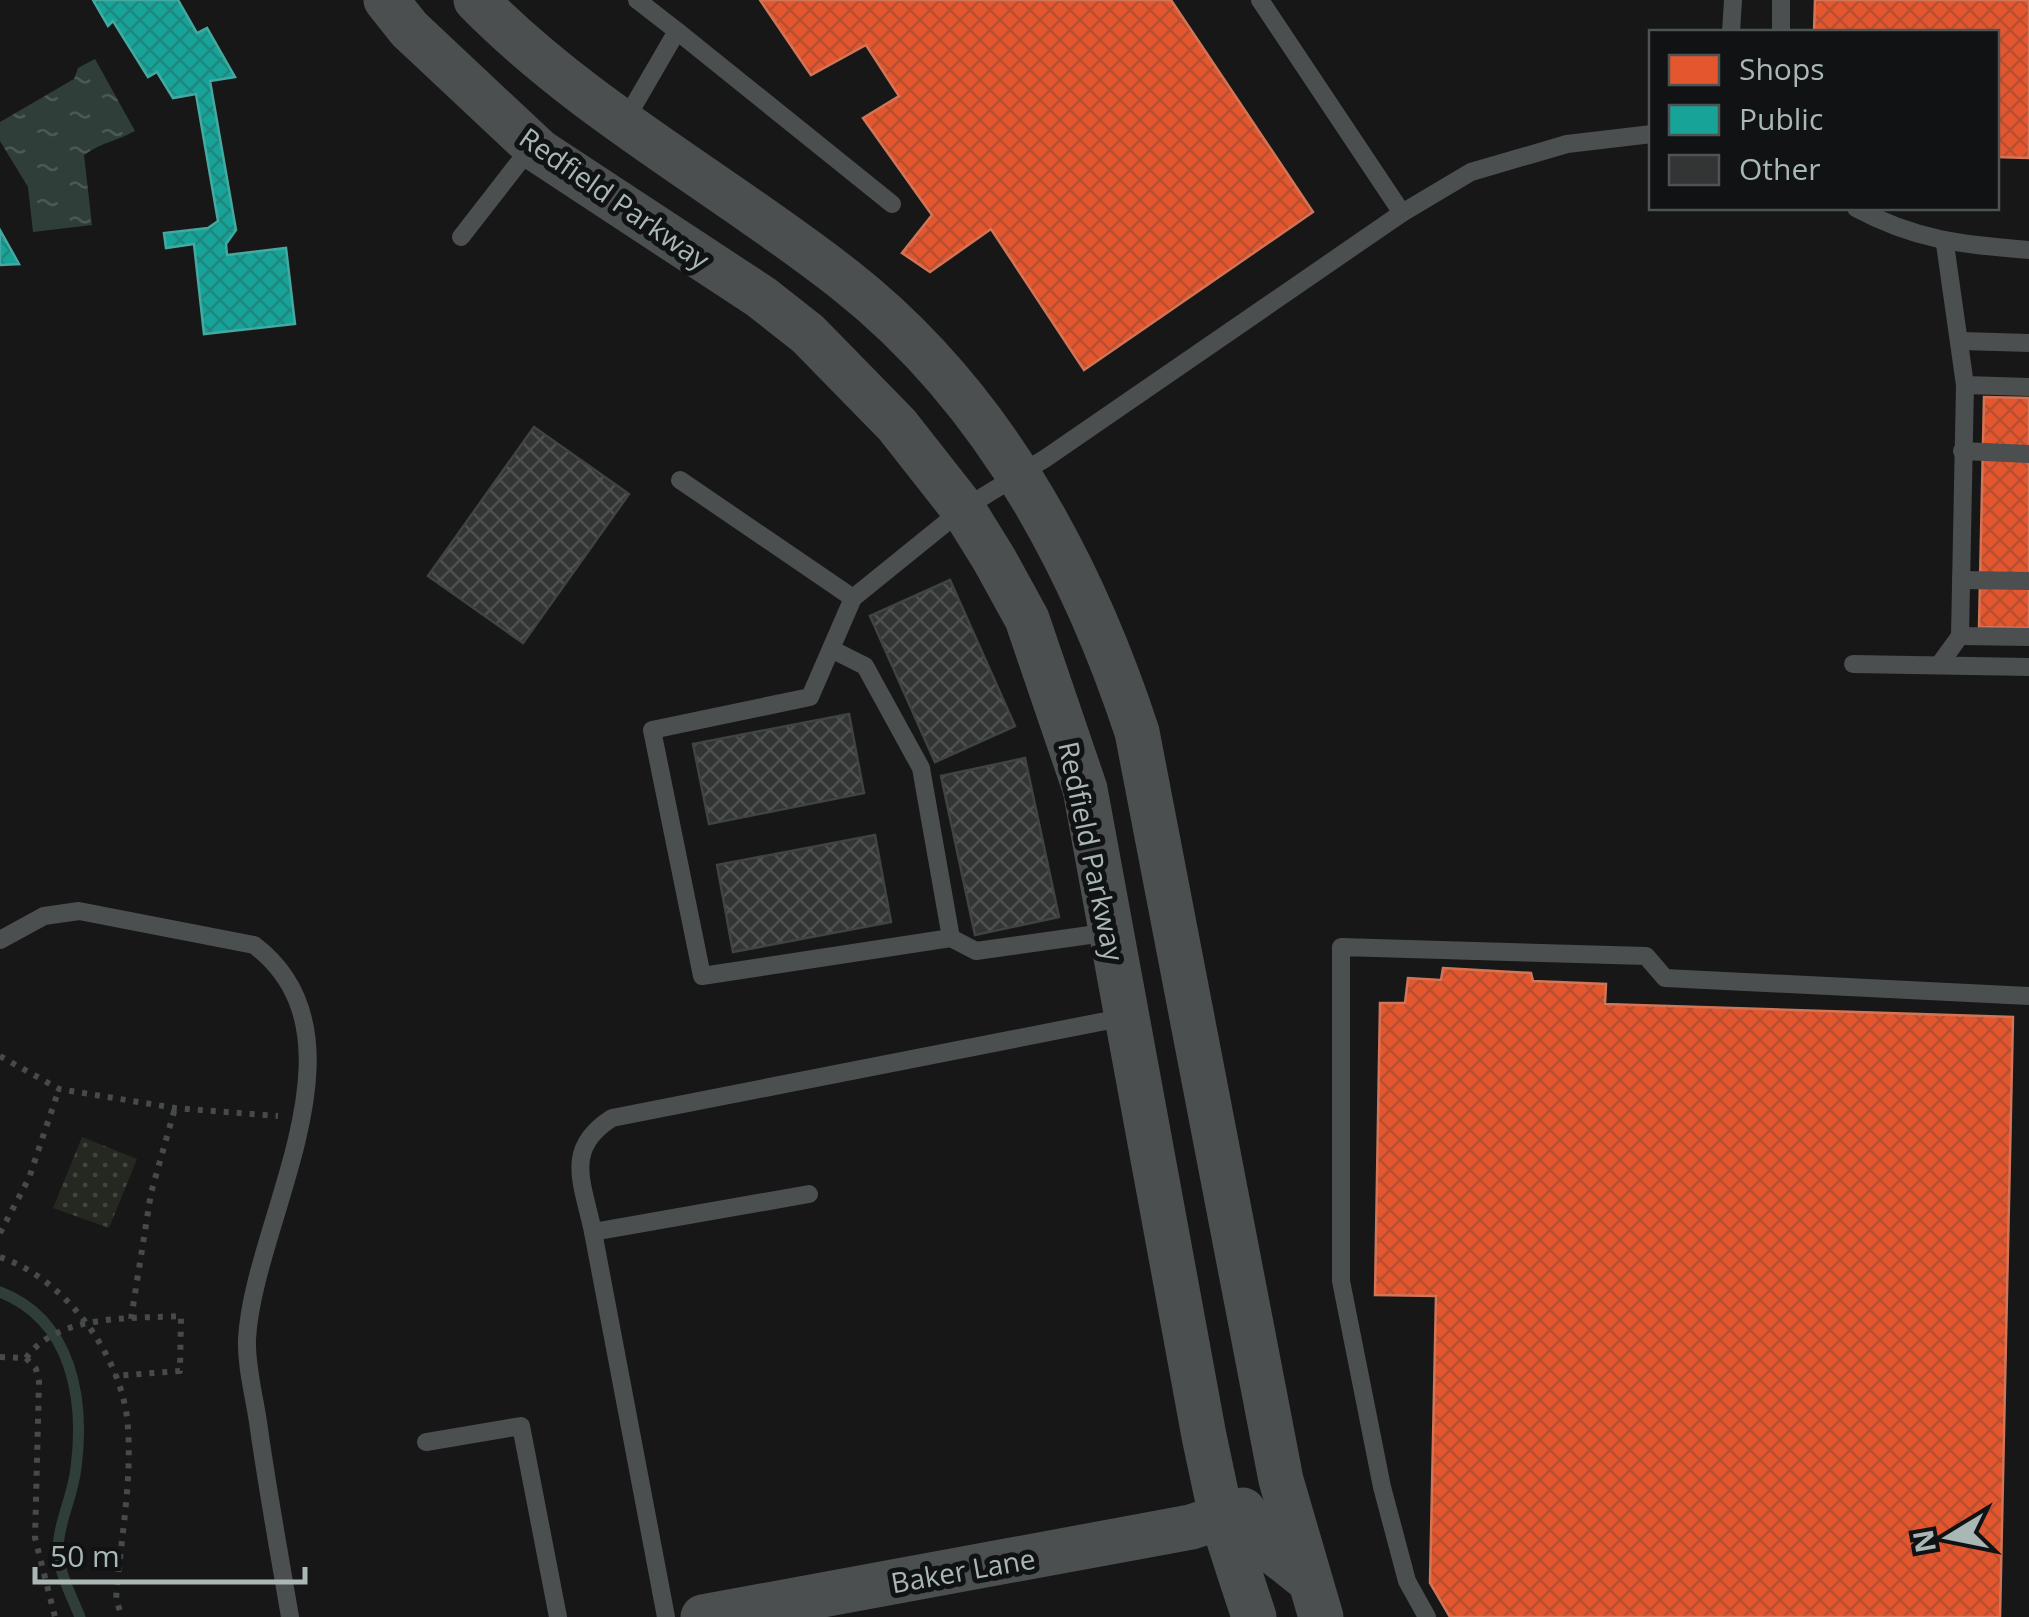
<svg xmlns="http://www.w3.org/2000/svg" width="2029" height="1617" font-family="'Open Sans',sans-serif">
<style>
.grass{fill:url(#grass-dots)}
.water{fill:url(#water-ripples)}
.shops{fill:url(#shops-cross-hatch);stroke:#d27456;stroke-width:2.5}
.public{fill:url(#public-cross-hatch);stroke:#43a9a1;stroke-width:2.5}
.lines{fill:none;stroke-linecap:round;stroke-linejoin:round}
.stream{stroke:#303e39;stroke-width:11}
.building{fill:url(#building-cross-hatch);stroke:#3f4343;stroke-width:2.5}
.path{stroke:#474a4a;stroke-width:6;stroke-dasharray:5 8;stroke-linecap:butt}
.service{stroke:#4b4f4f;stroke-width:18}
.tertiary{stroke:#4b4f4f;stroke-width:45}
.labels{text-anchor:middle;dominant-baseline:central;stroke-width:10;stroke-linejoin:round;paint-order:stroke}
.street-label{font-size:28px;fill:#a9b7b5;stroke:#111213}
</style>
<defs>
<pattern id="grass-dots" width="8" height="8" patternUnits="userSpaceOnUse" patternTransform="scale(2.5)"><rect width="8" height="8" fill="#252721"/><path d="M2 2h.1M6 6h.1" fill="none" stroke="#42443f" stroke-width="1.8" stroke-linecap="round"/></pattern>
<pattern id="water-ripples" width="26" height="14" patternUnits="userSpaceOnUse" patternTransform="scale(2.5)"><rect width="26" height="14" fill="#303e39"/><path d="M2 4q2-2 4 0t4 0M15 11q2-2 4 0t4 0" fill="none" stroke="#4b5853"/></pattern>
<pattern id="shops-cross-hatch" width="8" height="8" patternUnits="userSpaceOnUse" patternTransform="scale(2.5)"><rect width="8" height="8" fill="#e4572e"/><path d="M0 0l8 8M0 8l8-8" fill="none" stroke="#b84f30"/></pattern>
<pattern id="public-cross-hatch" width="8" height="8" patternUnits="userSpaceOnUse" patternTransform="scale(2.5)"><rect width="8" height="8" fill="#17a398"/><path d="M0 0l8 8M0 8l8-8" fill="none" stroke="#1e8880"/></pattern>
<pattern id="building-cross-hatch" width="8" height="8" patternUnits="userSpaceOnUse" patternTransform="scale(2.5)"><rect width="8" height="8" fill="#333434"/><path d="M0 0l8 8M0 8l8-8" fill="none" stroke="#4e4f4f"/></pattern>
</defs>
<rect width="100%" height="100%" fill="#171717"/>
<!-- grass -->
<path class="grass" d="M82 1137 137 1159 109 1228 53 1208Z"/>
<!-- water -->
<path class="water" d="M95 59 135 131C117 141 102 142 84 155L92 225 33 232 28 187 0 141V122L74 79 78 68Z"/>
<!-- shops -->
<g class="shops">
<path d="M760 0H1171L1313 212 1084 370 991 229 930 272 902 253 932 215 863 118 899 96 866 45 811 75Z"/>
<path d="M1815 0H2029V158L1996 157V32H1814Z"/>
<path d="M1984 397 2029 398V628L1979 627Z"/>
<path d="M1443 968 1531 973 1533 981 1606 984 1605 1004 2013 1017 2000 1617H1450L1430 1583 1436 1296 1375 1295 1380 1003H1405L1408 978 1441 980Z"/>
</g>
<!-- public -->
<g class="public">
<path d="M93 0H178L197 33 207 28 235 77 210 81 236 230 226 244 227 255 286 248 295 324 204 334 194 244 166 248 164 233 208 228 218 221 196 94 173 98 157 72 148 77 113 21 108 26Z"/>
<path d="M0 230 19 264 0 265Z"/>
</g>
<g class="lines">
<!-- stream -->
<path class="stream" d="M0 1292C72 1320 85 1399 76 1468 73 1496 58 1523 58 1551 59 1573 72 1597 80 1617"/>
</g>
<!-- building -->
<g class="building">
<path d="M534 427 629 494 523 643 428 576Z"/>
<path d="M950 580 1015 726 935 762 870 616Z"/>
<path d="M849 714 864 793 709 824 693 744Z"/>
<path d="M1025 758 1059 917 975 935 941 776Z"/>
<path d="M875 835 891 922 733 952 717 865Z"/>
</g>
<g class="lines">
<!-- path -->
<g class="path">
<path d="M0 1056 59 1089 175 1108 278 1116"/>
<path d="M0 1233 29 1178 59 1089"/>
<path d="M0 1257C66 1279 124 1358 128 1428 132 1483 120 1544 116 1599L122 1617"/>
<path d="M131 1319 151 1193 175 1108"/>
<path d="M0 1357 26 1358 36 1369 39 1382 35 1538 55 1617"/>
<path d="M26 1358C59 1313 132 1319 181 1316L180 1371 114 1376"/>
</g>
<!-- service -->
<g class="service">
<path d="M1260 0 1402 213"/>
<path d="M677 31 892 204"/>
<path d="M1731 32 1733 0"/>
<path d="M1781 32V0"/>
<path d="M623 124 677 31 637 0"/>
<path d="M1856 208C1915 240 1963 245 2029 250"/>
<path d="M461 237 531 147"/>
<path d="M1962 341 2029 343"/>
<path d="M1965 385 2029 387"/>
<path d="M1962 451 2029 454"/>
<path d="M680 480 853 598 963 509 1046 458 1402 213 1471 172 1567 144 1652 134"/>
<path d="M1961 580 2029 581"/>
<path d="M1960 636 2029 637"/>
<path d="M831 649 865 666 921 768 951 938 702 976 652 730 810 697 853 598"/>
<path d="M1853 664 2029 667"/>
<path d="M1939 665 1960 636 1965 385 1945 244"/>
<path d="M951 938 976 951 1111 932"/>
<path d="M0 940 44 916 79 911 254 945C376 1037 253 1222 247 1339 246 1366 254 1395 258 1422 267 1487 279 1552 290 1617"/>
<path d="M593 1232C583 1183 563 1149 612 1118L1126 1017"/>
<path d="M426 1442 521 1426 558 1617"/>
<path d="M666 1617 593 1232 809 1194"/>
<path d="M1427 1617 1407 1581 1382 1487 1341 1281V947L1646 956 1665 978 2029 996"/>
</g>
<!-- tertiary -->
<g class="tertiary">
<path d="M386 0 409 29 539 151 761 297 808 334 897 425 963 509 994 559 1027 619 1085 789 1204 1436 1221 1516 1254 1617"/>
<path d="M476 0C585 111 723 184 845 280 990 394 1080 559 1137 732L1281 1480 1321 1617"/>
<path d="M703 1617 1191 1527 1243 1510 1271 1550 1304 1576"/>
</g>
</g>
<g class="labels">
<!-- street labels -->
<g class="street-label">
<text transform="translate(615 198) rotate(35)">Redfield Parkway</text>
<text transform="translate(1092 851) rotate(78)">Redfield Parkway</text>
<text transform="translate(963 1570) rotate(-10)">Baker Lane</text>
</g>
</g>
<!-- legend -->
<rect x="1649" y="30" width="350" height="180" fill="#111213" stroke="#4e5454" stroke-width="2.5"/>
<rect x="1669" y="55" width="50" height="30" fill="#e4572e" stroke="#4e5454" stroke-width="2.5"/>
<text x="1739" y="80" font-size="30" fill="#a9b7b5">Shops</text>
<rect x="1669" y="105" width="50" height="30" fill="#17a398" stroke="#4e5454" stroke-width="2.5"/>
<text x="1739" y="130" font-size="30" fill="#a9b7b5">Public</text>
<rect x="1669" y="155" width="50" height="30" fill="#333434" stroke="#4e5454" stroke-width="2.5"/>
<text x="1739" y="180" font-size="30" fill="#a9b7b5">Other</text>
<!-- north arrow -->
<g transform="translate(1949 1537) rotate(260)" stroke="#111213" stroke-width="8" paint-order="stroke">
<path d="M0-8L18 38L0 25L-18 38Z" fill="#a9b7b5"/>
<text y="-15" font-size="28" font-weight="bold" text-anchor="middle" fill="#a9b7b5">N</text>
</g>
<!-- scale -->
<path d="M35 1567v15h270v-15" fill="none" stroke="#a9b7b5" stroke-width="5"/>
<text x="50" y="1567" font-size="30" fill="#a9b7b5" stroke="#111213" stroke-width="8" paint-order="stroke">50 m</text>
</svg>
